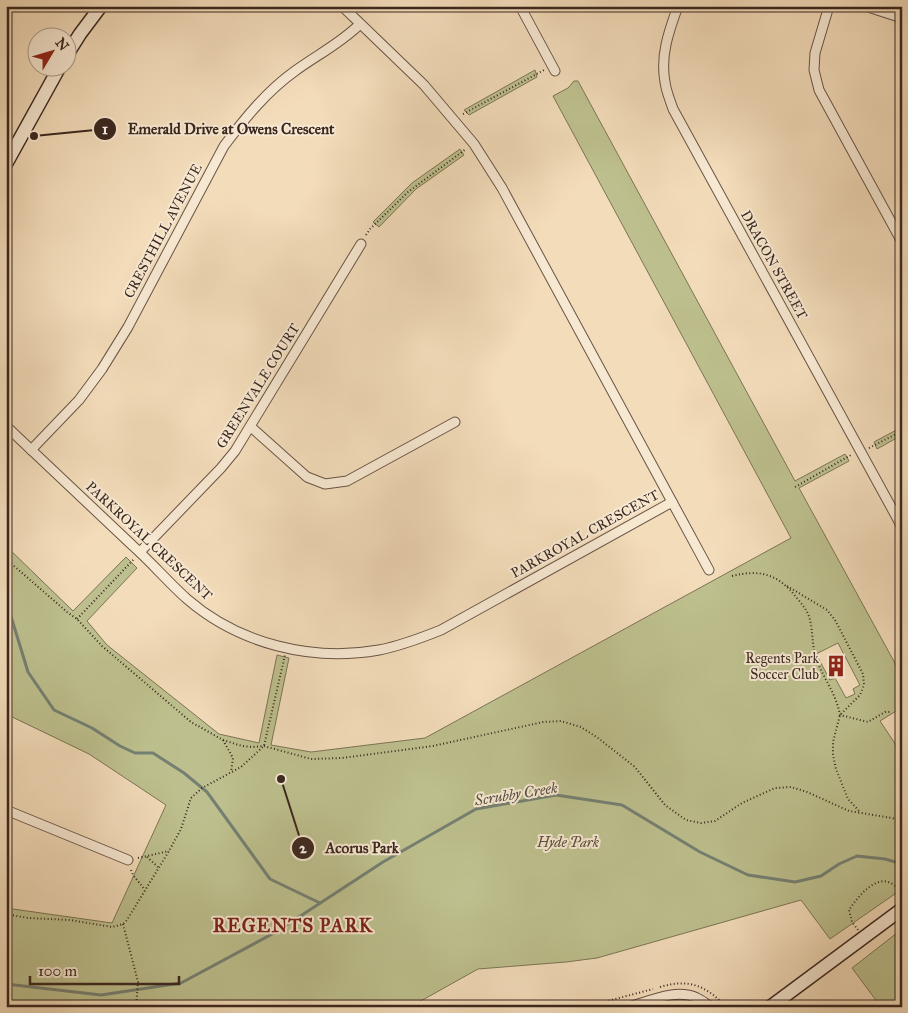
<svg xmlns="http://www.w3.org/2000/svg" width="908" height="1013" font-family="'IM FELL Great Primer',serif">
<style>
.green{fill:#bdc08e;stroke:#7c7456;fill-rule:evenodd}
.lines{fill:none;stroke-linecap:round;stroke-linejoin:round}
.stream{stroke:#758073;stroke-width:3}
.street-casing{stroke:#685446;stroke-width:11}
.secondary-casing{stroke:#3a271f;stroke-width:15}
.path{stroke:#3a271f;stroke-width:2;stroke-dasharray:1 2.5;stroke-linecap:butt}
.street{stroke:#f7e8d2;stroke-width:9}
.secondary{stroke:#f7e8d2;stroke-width:12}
.labels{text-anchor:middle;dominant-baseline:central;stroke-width:4;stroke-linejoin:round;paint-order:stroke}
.street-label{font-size:14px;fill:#3a271f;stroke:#f7e8d2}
.poi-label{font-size:14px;fill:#3a271f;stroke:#f7e8d2;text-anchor:end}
.park-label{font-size:14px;font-style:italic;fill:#5b4d3b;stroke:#f7e8d2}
.water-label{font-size:15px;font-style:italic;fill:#524c42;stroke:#f7e8d2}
.district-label{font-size:19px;font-weight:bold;letter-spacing:1px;fill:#7a1f14;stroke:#f7e8d2}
.leader{fill:none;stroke:#3a271f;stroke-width:2}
.callout-dot{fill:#3a271f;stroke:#f7e8d2;stroke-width:2}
.mark-label{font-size:15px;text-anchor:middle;font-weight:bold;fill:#fff}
.callout-label{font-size:15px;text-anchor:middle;font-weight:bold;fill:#3a271f;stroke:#f7e8d2;stroke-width:4;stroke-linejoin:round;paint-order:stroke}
</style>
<rect width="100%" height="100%" fill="#f3dcba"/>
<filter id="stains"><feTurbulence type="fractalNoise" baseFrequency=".004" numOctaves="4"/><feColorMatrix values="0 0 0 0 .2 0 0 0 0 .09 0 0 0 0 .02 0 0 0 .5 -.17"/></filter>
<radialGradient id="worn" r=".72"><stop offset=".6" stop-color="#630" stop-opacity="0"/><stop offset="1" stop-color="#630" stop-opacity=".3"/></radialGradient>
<!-- green -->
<g class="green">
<path d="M535 70 537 77 469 115 464 110Z"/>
<path d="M574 81H578L795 481 845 454 849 461 799 488 902 676V709L901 708 880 721 902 754V889L830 939 801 900 597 958 566 962 478 969 410 1007H6V908L112 923 166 805 89 754 6 714V546L73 611 126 557 137 568 87 621 107 645 219 734 259 743 277 655 289 658 271 745 311 752 425 738 791 538 553 96 568 88ZM838 643 860 685 853 689 855 694 846 698 835 678 830 680 816 654Z"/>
<path d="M460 149 464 155 416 189 379 227 373 222 412 183Z"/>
<path d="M902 427V435L877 449 874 442Z"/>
<path d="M902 929V1007H881L852 968Z"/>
</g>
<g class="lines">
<!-- stream -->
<g class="stream">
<path d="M6 600 28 672 54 710 92 728 120 746 135 753H153L184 773 207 792 270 879 320 903"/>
<path d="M6 984 101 995 181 983 276 932 383 862 476 809 556 795 622 805 700 852 748 875 795 882 821 876 839 864 857 856 885 859 902 864"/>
</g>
<!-- street casing -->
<g class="street-casing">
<g id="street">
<path d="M342 6 424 85 474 144 502 188 709 570"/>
<path d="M520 6 555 71"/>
<path d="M678 6C669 31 660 55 665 82 666 91 670 100 673 109L902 527"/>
<path d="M829 6 815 53 814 70 819 90 902 242"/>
<path d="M865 6 902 18"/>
<path d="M6 426C48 466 91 506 133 546 152 563 168 582 187 599 239 644 312 662 379 650 400 646 421 638 441 630L672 502"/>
<path d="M251 427 307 477 325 484 347 481 455 422"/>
<path d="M31 450 79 400 102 369 128 327 224 146C245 118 267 91 295 71 317 55 341 43 360 24"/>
<path d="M140 552 221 468 235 451 361 244"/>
<path d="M6 810 128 860"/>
<path d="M629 1007C650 1001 676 988 697 998 702 1000 706 1004 711 1007"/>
</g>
</g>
<!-- secondary casing -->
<g class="secondary-casing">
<g id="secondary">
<path d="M68 53 80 34 101 6"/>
<path d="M6 164 59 68"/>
<path d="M770 1007 902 909"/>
</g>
</g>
<!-- path -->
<g class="path">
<path d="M463 114 544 70"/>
<path d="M366 235 370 229 408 192 466 149"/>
<path d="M869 448 902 431"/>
<path d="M795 487 851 455"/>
<path d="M6 559 67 612 77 619 102 646 191 722 223 740 242 746 253 747 264 746 311 759 342 758 433 746 543 722 561 721 581 727 598 738 635 767 665 805 686 820 701 823 715 821 742 803 775 788 791 787 807 792 849 811 892 818 902 822"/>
<path d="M732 576C760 569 778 574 796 597 802 604 808 611 810 620 813 632 812 646 816 658 823 678 836 693 840 715L868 722 885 712H890"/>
<path d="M787 586 827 610 835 620 863 674 864 685 860 695 840 715 833 742V755L836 769 848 799 860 812"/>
<path d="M77 619 134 559"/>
<path d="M223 740 233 758 231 772"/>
<path d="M147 857 158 867"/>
<path d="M138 858 169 851"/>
<path d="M131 870 133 875 145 890"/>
<path d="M6 914 28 918 70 920 112 927 123 924 127 920 169 851 181 829 191 798 202 788 241 767 264 746 285 655"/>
<path d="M123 924 138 982 136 1007"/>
<path d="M858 930 852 922 849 910C859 895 880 869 897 888"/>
<path d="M660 987C677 982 693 981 709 992 716 996 721 1003 728 1007"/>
<path d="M585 1007 653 989"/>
</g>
<!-- street -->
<use href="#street" class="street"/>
<!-- secondary -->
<use href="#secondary" class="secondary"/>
</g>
<!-- icons -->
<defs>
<g id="building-bare" transform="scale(1.725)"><path d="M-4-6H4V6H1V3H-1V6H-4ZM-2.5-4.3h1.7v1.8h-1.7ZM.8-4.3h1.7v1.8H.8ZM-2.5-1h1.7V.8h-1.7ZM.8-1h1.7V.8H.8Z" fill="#8f2418" stroke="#f7e8d2" stroke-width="2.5" paint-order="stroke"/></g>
</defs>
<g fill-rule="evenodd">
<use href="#building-bare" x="836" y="666"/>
</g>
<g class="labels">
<!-- street labels -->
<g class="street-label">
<text transform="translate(163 231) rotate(-62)">CRESTHILL AVENUE</text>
<text transform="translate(774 265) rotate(61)">DRACON STREET</text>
<text transform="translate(258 386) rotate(-58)">GREENVALE COURT</text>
<text transform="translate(585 534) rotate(-29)">PARKROYAL CRESCENT</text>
<text transform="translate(149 541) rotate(43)">PARKROYAL CRESCENT</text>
</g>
<!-- poi labels -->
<g class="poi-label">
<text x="819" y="658">Regents Park<tspan x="819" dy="16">Soccer Club</tspan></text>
</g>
<!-- park labels -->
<g class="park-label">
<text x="568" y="842">Hyde Park</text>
</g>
<!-- water labels -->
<g class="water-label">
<text transform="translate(516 794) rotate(-9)">Scrubby Creek</text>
</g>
<!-- district labels -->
<g class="district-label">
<text x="293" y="925">REGENTS PARK</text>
</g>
</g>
<!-- callouts -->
<path class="leader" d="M34 136L105 129M281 779L303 848"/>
<g class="callout-dot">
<circle cx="34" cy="136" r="5"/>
<circle cx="281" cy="779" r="5"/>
<circle cx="105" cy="129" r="12"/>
<circle cx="303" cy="848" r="12"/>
</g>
<g class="mark-label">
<text x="105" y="134">1</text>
<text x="303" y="853">2</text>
</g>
<g class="callout-label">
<text x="231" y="134">Emerald Drive at Owens Crescent</text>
<text x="362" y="853">Acorus Park</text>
</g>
<!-- margin -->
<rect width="908" height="1013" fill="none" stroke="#f3dcba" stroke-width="25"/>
<rect x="8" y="8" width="893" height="998" fill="none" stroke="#3a271f" stroke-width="2.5"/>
<rect x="12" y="12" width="883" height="988" fill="none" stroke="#3a271f"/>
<!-- north arrow -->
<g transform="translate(52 52) rotate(52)"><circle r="24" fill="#f7e8d2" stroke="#ab9b8a"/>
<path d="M0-4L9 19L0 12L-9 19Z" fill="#8f2418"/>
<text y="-8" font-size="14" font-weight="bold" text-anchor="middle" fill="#3a271f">N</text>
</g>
<!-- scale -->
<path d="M30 976v8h149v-8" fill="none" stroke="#3a271f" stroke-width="2.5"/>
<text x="38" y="976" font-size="15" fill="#3a271f" stroke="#f7e8d2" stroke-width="4" paint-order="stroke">100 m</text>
<rect width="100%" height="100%" filter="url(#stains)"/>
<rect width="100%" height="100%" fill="url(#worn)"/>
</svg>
